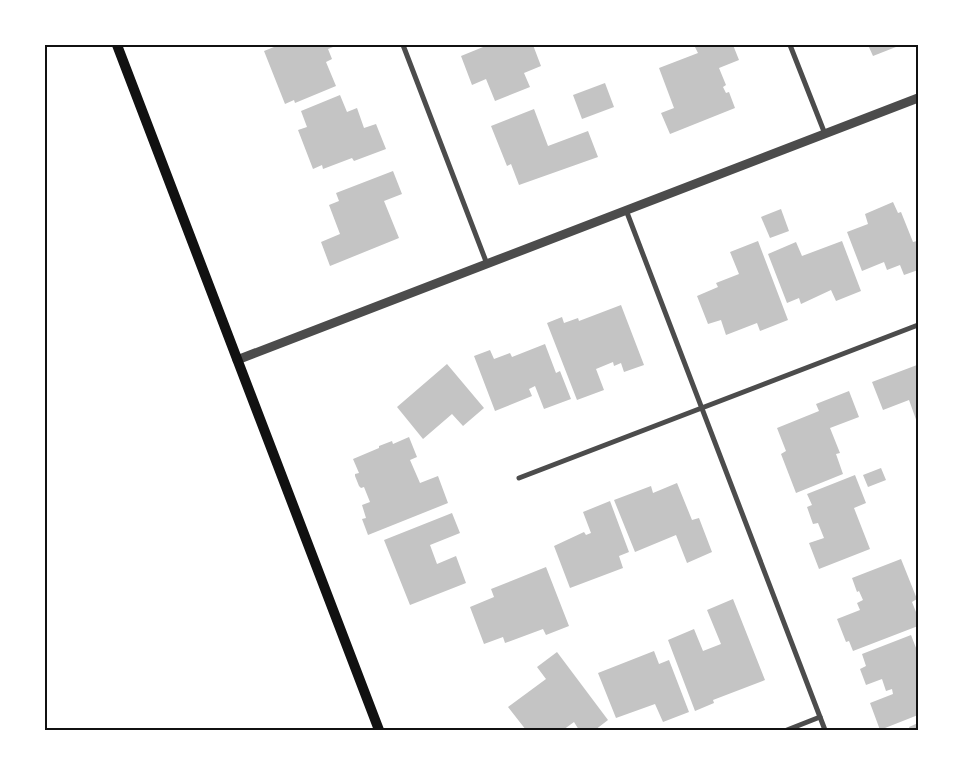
<svg xmlns="http://www.w3.org/2000/svg" width="963" height="775" font-family="Roboto,sans-serif">
<style>
.building{fill:#c4c4c4}
.lines{fill:none;stroke-linecap:round;stroke-linejoin:round}
.minor{stroke:#4c4c4c;stroke-width:5}
.tertiary{stroke:#4c4c4c;stroke-width:9}
.secondary{stroke:#111;stroke-width:10}
.neatline{fill:none;stroke:#111;stroke-width:2}
</style>
<rect width="100%" height="100%" fill="#fff"/>
<!-- building -->
<g class="building">
<path d="M279 45H338L328 49 332 59 326 62 336 86 295 103 294 100 285 104 264 51Z"/>
<path d="M488 45H533L541 66 524 73 530 87 495 101 486 79 472 85 461 56Z"/>
<path d="M700 45H733L739 60 719 68 726 85 723 87 726 93 729 92 735 108 670 134 661 113 674 108 659 68 698 53 695 47Z"/>
<path d="M868 45H901L873 56Z"/>
<path d="M605 83 614 107 582 119 573 95Z"/>
<path d="M340 95 347 112 357 108 364 128 376 124 386 149 354 161 352 158 323 169 322 165 313 169 298 130 307 127 301 111Z"/>
<path d="M534 109 548 146 588 131 598 157 519 185 511 164 507 166 491 126Z"/>
<path d="M393 171 402 194 384 201 399 238 330 266 321 242 340 234 329 205 339 201 336 193Z"/>
<path d="M893 202 898 213 901 212 913 242 917 241 918 245V270L904 275 900 265 887 270 884 262 862 271 847 232 868 224 865 214Z"/>
<path d="M781 209 789 231 770 238 761 217Z"/>
<path d="M758 241 788 320 760 331 757 323 726 335 721 320 708 324 697 296 718 287 716 283 739 274 730 252Z"/>
<path d="M842 241 861 291 836 301 831 290 801 304 799 298 787 303 768 254 796 242 802 256Z"/>
<path d="M621 305 644 365 624 372 621 363 614 366 613 362 596 369 604 390 577 400 547 323 562 317 564 323 578 318 579 321Z"/>
<path d="M545 344 556 373 560 371 571 399 544 409 535 386 529 389 532 396 495 411 474 356 490 350 494 359 510 353 512 357Z"/>
<path d="M447 364 484 408 463 426 452 414 423 439 397 407Z"/>
<path d="M917 365 918 368V425L909 400 883 410 872 382Z"/>
<path d="M849 391 859 417 830 428 840 453 836 454 843 474 796 493 781 454 786 451 777 428 819 411 816 404Z"/>
<path d="M409 437 417 457 410 460 420 483 438 476 448 503 368 535 362 519 366 518 362 505 370 502 364 487 361 488 359 486 355 476V474L359 473 353 459 379 448V446L392 441 393 444Z"/>
<path d="M881 468 886 480 868 487 863 475Z"/>
<path d="M855 475 866 503 854 508 870 549 819 569 809 543 824 538 818 523 813 524 807 507 812 505 807 494Z"/>
<path d="M677 483 692 520 699 518 712 552 687 563 676 535 635 552 614 500 651 486 653 493Z"/>
<path d="M610 501 629 552 619 556 623 568 570 588 554 546 584 532 586 535 591 533 583 512Z"/>
<path d="M452 513 460 533 430 545 437 564 456 556 466 583 410 605 384 540Z"/>
<path d="M901 559 917 599 912 602 918 617V626L853 651 849 641 846 642 837 619 860 610 857 603 863 600 859 591 857 592 852 578Z"/>
<path d="M546 567 569 626 546 635 543 629 505 643 503 637 484 644 470 607 494 597 491 589Z"/>
<path d="M733 599 765 680 713 700 714 703 695 711 668 640 694 629 703 651 721 644 707 610Z"/>
<path d="M911 635 918 653V715L880 730 870 703 893 694 892 689 886 691 882 679 866 685 860 669 866 666 862 654Z"/>
<path d="M654 651 659 664 669 660 689 712 663 722 655 704 616 718 598 673Z"/>
<path d="M557 652 608 720 595 730H579L574 722 563 730H526L508 707 546 679 537 667Z"/>
<path d="M918 723V730H910L909 727Z"/>
</g>
<g class="lines">
<!-- minor -->
<g class="minor">
<path d="M403 45 487 264"/>
<path d="M790 45 825 134"/>
<path d="M626 210 825 730"/>
<path d="M519 478 918 325"/>
<path d="M787 730 820 717"/>
</g>
<!-- tertiary -->
<path class="tertiary" d="M237 360 918 98"/>
<!-- secondary -->
<path class="secondary" d="M117 45 379 730"/>
</g>
<!-- border -->
<rect width="963" height="775" fill="none" stroke="#ffffff" stroke-width="92"/>
<rect x="46" y="46" width="871" height="683" class="neatline"/>
</svg>
